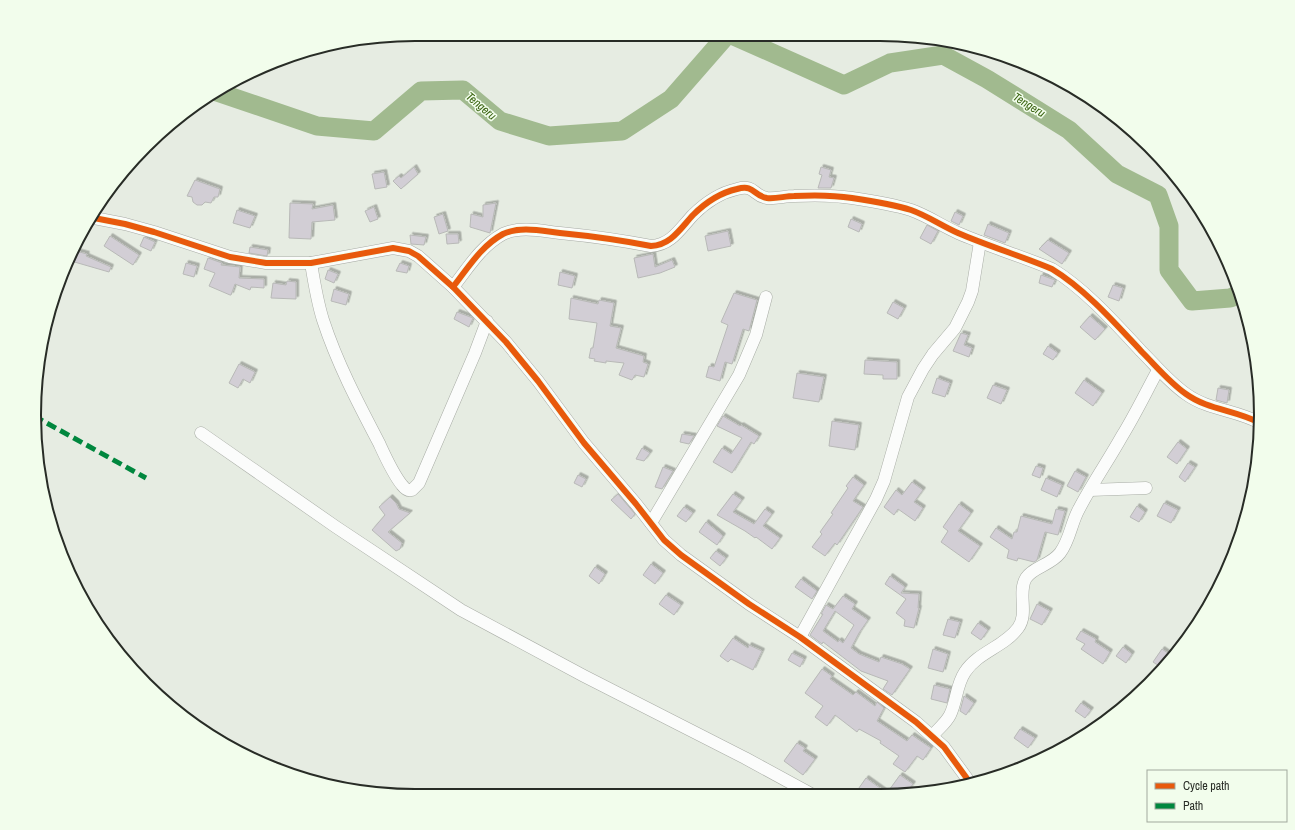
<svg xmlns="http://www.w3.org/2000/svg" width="1295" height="830" font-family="'Archivo Narrow',sans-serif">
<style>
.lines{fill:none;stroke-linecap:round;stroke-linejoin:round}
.river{stroke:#a1ba8f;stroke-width:19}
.building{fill:#d2ced5;stroke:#b8b9b7;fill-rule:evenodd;filter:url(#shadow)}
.minor-casing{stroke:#a8aca5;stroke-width:13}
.minor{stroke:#fbfcfb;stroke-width:12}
.quiet{stroke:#00873e;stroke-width:5;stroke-dasharray:10 5;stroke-linecap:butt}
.cycleway-casing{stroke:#f2fdec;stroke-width:8}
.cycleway{stroke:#e8590c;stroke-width:6}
.labels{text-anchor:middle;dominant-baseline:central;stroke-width:3;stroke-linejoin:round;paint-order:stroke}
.water-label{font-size:12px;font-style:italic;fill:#3a6411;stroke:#f2fdec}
.rim{fill:none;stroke:#282c26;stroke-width:2}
</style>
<defs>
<filter id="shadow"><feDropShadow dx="2.5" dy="-2.5" stdDeviation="0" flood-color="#0004"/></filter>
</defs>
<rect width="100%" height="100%" fill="#e6ece2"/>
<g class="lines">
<!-- river -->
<g class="river">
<path d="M734 36 844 85 890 63 943 55 987 79 1069 130 1117 174 1158 195 1169 226V270L1192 301 1230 298 1241 294"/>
<path d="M217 92 317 126 374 131 421 91 463 90 500 121 549 136 622 131 671 99 726 36"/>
</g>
</g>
<!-- building -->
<g class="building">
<path d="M414 167 418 174 401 189 393 181 399 176 401 178Z"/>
<path d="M821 167 831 170 829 177 834 178 831 188H818L822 175 819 174Z"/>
<path d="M384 172 387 187 375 189 372 174Z"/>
<path d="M195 180 220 189 218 197H214L211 203 205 202 202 205H197L193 202 192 197 187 196Z"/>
<path d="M290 203 313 204 312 209 333 205 335 220 312 222 311 239 289 238Z"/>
<path d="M496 203 490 233 470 227 471 214 483 217V205Z"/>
<path d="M374 207 378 219 370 222 365 211Z"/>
<path d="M237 210 255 216 250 228 233 223Z"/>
<path d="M955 212 963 216 959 225 951 221Z"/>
<path d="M443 214 448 231 439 234 434 217Z"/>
<path d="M851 219 862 224 859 232 848 227Z"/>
<path d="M988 224 1009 233 1005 243 984 235Z"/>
<path d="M927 225 938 231 931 244 920 238Z"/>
<path d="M728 231 731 246 708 251 705 236Z"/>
<path d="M446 234H458L459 243 447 244Z"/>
<path d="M410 235 426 237 424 245 411 244Z"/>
<path d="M110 236 139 255 133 265 104 246Z"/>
<path d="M144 237 155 242 151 251 140 246Z"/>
<path d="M1048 240 1069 253 1062 264 1039 249Z"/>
<path d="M250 247 268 250 267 256 249 253Z"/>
<path d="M76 251 87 254 86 256 111 267 109 272 71 261Z"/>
<path d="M653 254 655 267 672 260 675 267 660 273 638 278 634 258Z"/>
<path d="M208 258 222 263 221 265 240 267 239 278 264 279V288L251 287 250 290 235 284 231 295H230L209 286 215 273 204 269Z"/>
<path d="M186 263 197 266 194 277 183 274Z"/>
<path d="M400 263 409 266 407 273 396 271Z"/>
<path d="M328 270 338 274 334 283 325 279Z"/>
<path d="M560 272 575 276 572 288 558 285Z"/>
<path d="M1041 275 1055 280 1052 287 1039 283Z"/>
<path d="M287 281 296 282V299L271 298 273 283 286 285Z"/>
<path d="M1113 285 1123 288 1119 301 1108 297Z"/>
<path d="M334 289 349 294 346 305 331 301Z"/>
<path d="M734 293 757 300 749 331 743 329 732 364 725 362 720 381 706 377 709 366 714 367 728 325 721 322Z"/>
<path d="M571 298 598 304 599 300 614 303 610 326 621 328 616 348 644 356 643 362 648 364 644 377 635 375 632 380 619 375 624 363 606 361V363L594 361 595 359 589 358 591 348H593L597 323 569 319Z"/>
<path d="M893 302 904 308 898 319 887 313Z"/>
<path d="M457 312 473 318 469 327 454 319Z"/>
<path d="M1090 316 1105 329 1095 340 1080 327Z"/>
<path d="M961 333 968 335 964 345 972 348 969 357 953 351Z"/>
<path d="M1048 346 1058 353 1053 360 1043 354Z"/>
<path d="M865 360 897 362V379H883V375L864 374Z"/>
<path d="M239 364 255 372 250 383 243 379 238 388 229 383Z"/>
<path d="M797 373 824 377 819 402 793 398Z"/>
<path d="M937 378 950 383 945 397 932 393Z"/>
<path d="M1084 380 1102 393 1093 406 1075 393Z"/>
<path d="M993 385 1007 390 1001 404 987 398Z"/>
<path d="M1218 388 1229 390 1227 403 1216 400Z"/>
<path d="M723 416 740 426 741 425 759 436 754 444 751 442 732 473 713 462 722 448 731 454 742 438 717 426Z"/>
<path d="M832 421 859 425 855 450 829 446Z"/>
<path d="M682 434 694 436 689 444 680 442Z"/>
<path d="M1178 442 1187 449 1177 464 1167 457Z"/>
<path d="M642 448 650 453 644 461 636 459Z"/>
<path d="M1188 463 1195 467 1185 482 1179 477Z"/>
<path d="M1036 466 1043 468 1040 478 1032 475Z"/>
<path d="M663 467 673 471 662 489 655 487Z"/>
<path d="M1075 471 1086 477 1078 492 1067 486Z"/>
<path d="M578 475 586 479 582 487 574 483Z"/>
<path d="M853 477 864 485 853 501 863 507 837 545 835 543 825 556 812 547 822 534 820 532 833 514 831 513 848 488 846 486Z"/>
<path d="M1046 478 1062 485 1057 497 1041 490Z"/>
<path d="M912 482 923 490 914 502 923 508 915 521 898 509 894 515 884 507 896 490 902 495Z"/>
<path d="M618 494 635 514 631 519 611 500Z"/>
<path d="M733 494 742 500 733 512 754 524 765 509 772 514 763 526 780 538 772 549 756 537 755 538 745 531 717 515Z"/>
<path d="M390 497 396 503 399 509 410 513 388 532 402 543 400 549 396 551 372 530 385 515 379 507Z"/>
<path d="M1164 503 1178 510 1171 523 1157 516Z"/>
<path d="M959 504 971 513 958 531 980 546 969 562 941 542 948 531 943 527Z"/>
<path d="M1137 506 1145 512 1139 522 1130 517Z"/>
<path d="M684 507 693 513 686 522 677 516Z"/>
<path d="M1056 509 1065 511 1058 535 1045 532 1037 560 1034 562 1018 558 1017 561 1007 558 1009 550 990 537 996 528 1012 539 1014 532H1017L1021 516 1052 524Z"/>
<path d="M706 522 723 536 717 545 699 532Z"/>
<path d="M716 551 726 558 720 566 710 558Z"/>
<path d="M651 564 663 573 655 584 643 575Z"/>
<path d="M595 567 605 574 599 584 589 576Z"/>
<path d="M890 576 905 587 901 593 919 594 918 608H919L914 628 904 626 905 620 896 613 906 599 885 584Z"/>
<path d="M801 579 817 591 812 599 795 587Z"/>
<path d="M666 595 681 605 674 615 659 604Z"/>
<path d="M843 596 855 604 852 609 868 620 859 633 851 648 859 654 879 662 881 657 902 664 910 669 892 695 883 689 888 681 861 671 823 642 822 644 810 635 823 614H821L826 605 833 609ZM835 611 854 625 843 643 839 640 838 642 823 631Z"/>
<path d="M1037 604 1050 611 1042 625 1030 619Z"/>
<path d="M948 619 960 622 955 638 943 635Z"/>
<path d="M978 623 988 630 981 640 971 633Z"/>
<path d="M1081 631 1096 639 1095 642 1110 652 1103 664 1081 649 1085 644 1076 639Z"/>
<path d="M733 638 748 648 749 645 762 651 753 670 731 659 728 662 720 656Z"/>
<path d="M1123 647 1132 654 1126 663 1116 656Z"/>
<path d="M933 649 948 654 943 672 928 668Z"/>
<path d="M1162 649 1172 656 1162 668 1153 662Z"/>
<path d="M792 653 804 659 800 667 788 660Z"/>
<path d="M822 669 832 676 830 679 853 695 856 692 875 706 877 702 884 708 877 721 907 741 912 735 931 748 923 760 917 756 905 772 893 764 899 756 880 743 881 741 859 729 857 732 835 715 827 726 815 717 823 706 805 693Z"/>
<path d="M934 685 950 689 947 703 931 699Z"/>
<path d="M964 696 974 703 966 715 960 711Z"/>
<path d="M1081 703 1091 710 1085 718 1075 711Z"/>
<path d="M1020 729 1035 738 1028 748 1014 738Z"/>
<path d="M797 743 805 748 803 751 815 759 803 775 784 761Z"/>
<path d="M900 775 913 784 905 795H854L866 778 887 793Z"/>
</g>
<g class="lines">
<!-- minor casing -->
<g class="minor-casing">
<g id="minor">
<path d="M94 218 125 224 154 232 230 257 266 263H311L393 248 409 251 418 256 453 287 506 342 538 381 584 443 636 504 664 540 681 555 749 604 800 637 916 722 944 747 971 784"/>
<path d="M311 263C314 282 317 301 323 320 337 363 358 403 379 443 385 456 393 474 402 485 405 489 408 491 412 490L419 483 475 353 487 321"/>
<path d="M453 287C468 268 481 246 503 234 520 226 542 231 560 233 591 236 620 240 651 246 671 245 680 229 693 215 706 202 719 193 737 189 755 184 753 196 767 198 776 199 785 196 794 196 813 195 833 195 852 198 872 201 892 204 911 210 928 216 942 226 958 233 988 246 1021 256 1052 269 1085 289 1115 323 1142 352 1156 366 1169 382 1186 394 1208 410 1236 410 1260 423"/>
<path d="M201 433 336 527 461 610 584 676 745 758 813 795"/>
<path d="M1090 490 1146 488"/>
<path d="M651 523 739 375 756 335 766 297"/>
<path d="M800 637 876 499 884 481 908 397 923 369 933 354 955 328 968 302 972 291 980 242"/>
<path d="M932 736C938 729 946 723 950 715 957 701 956 685 965 672 978 652 1004 647 1018 628 1029 613 1017 593 1026 578 1033 567 1051 565 1060 553 1070 540 1071 523 1079 509 1092 484 1108 461 1122 436 1135 415 1146 392 1158 370"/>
</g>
</g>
<!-- minor -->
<use href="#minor" class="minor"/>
<!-- quiet -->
<path class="quiet" d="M34 416 146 478"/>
<!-- cycleway casing -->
<g class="cycleway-casing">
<g id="cycleway">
<path d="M94 218 125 224 154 232 230 257 266 263H311L393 248 409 251 418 256 453 287 506 342 538 381 584 443 636 504 664 540 681 555 749 604 800 637 916 722 944 747 971 784"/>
<path d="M453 287C468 268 481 246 503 234 520 226 542 231 560 233 591 236 620 240 651 246 671 245 680 229 693 215 706 202 719 193 737 189 755 184 753 196 767 198 776 199 785 196 794 196 813 195 833 195 852 198 872 201 892 204 911 210 928 216 942 226 958 233 988 246 1021 256 1052 269 1085 289 1115 323 1142 352 1156 366 1169 382 1186 394 1208 410 1236 410 1260 423"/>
</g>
</g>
<!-- cycleway -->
<use href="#cycleway" class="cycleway"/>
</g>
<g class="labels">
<!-- water labels -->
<g class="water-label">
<text transform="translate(1029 105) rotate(32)">Tengeru</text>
<text transform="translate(481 106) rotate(40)">Tengeru</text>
</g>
</g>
<!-- crop -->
<path d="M0 0H1295V830H0ZM415 41H880A374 374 0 0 1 1254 415V415A374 374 0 0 1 880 789H415A374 374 0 0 1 41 415V415A374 374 0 0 1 415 41Z" fill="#f2fdec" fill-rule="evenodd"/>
<path class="rim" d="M415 41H880A374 374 0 0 1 1254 415V415A374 374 0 0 1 880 789H415A374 374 0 0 1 41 415V415A374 374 0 0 1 415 41Z"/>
<!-- legend -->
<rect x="1147" y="770" width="140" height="52" fill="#f2fdec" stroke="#a1a99d"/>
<rect x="1155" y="783" width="20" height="6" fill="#e8590c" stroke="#a1a99d"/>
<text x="1183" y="790" font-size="12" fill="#282c26">Cycle path</text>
<rect x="1155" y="803" width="20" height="6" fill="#00873e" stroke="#a1a99d"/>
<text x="1183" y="810" font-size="12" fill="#282c26">Path</text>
</svg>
